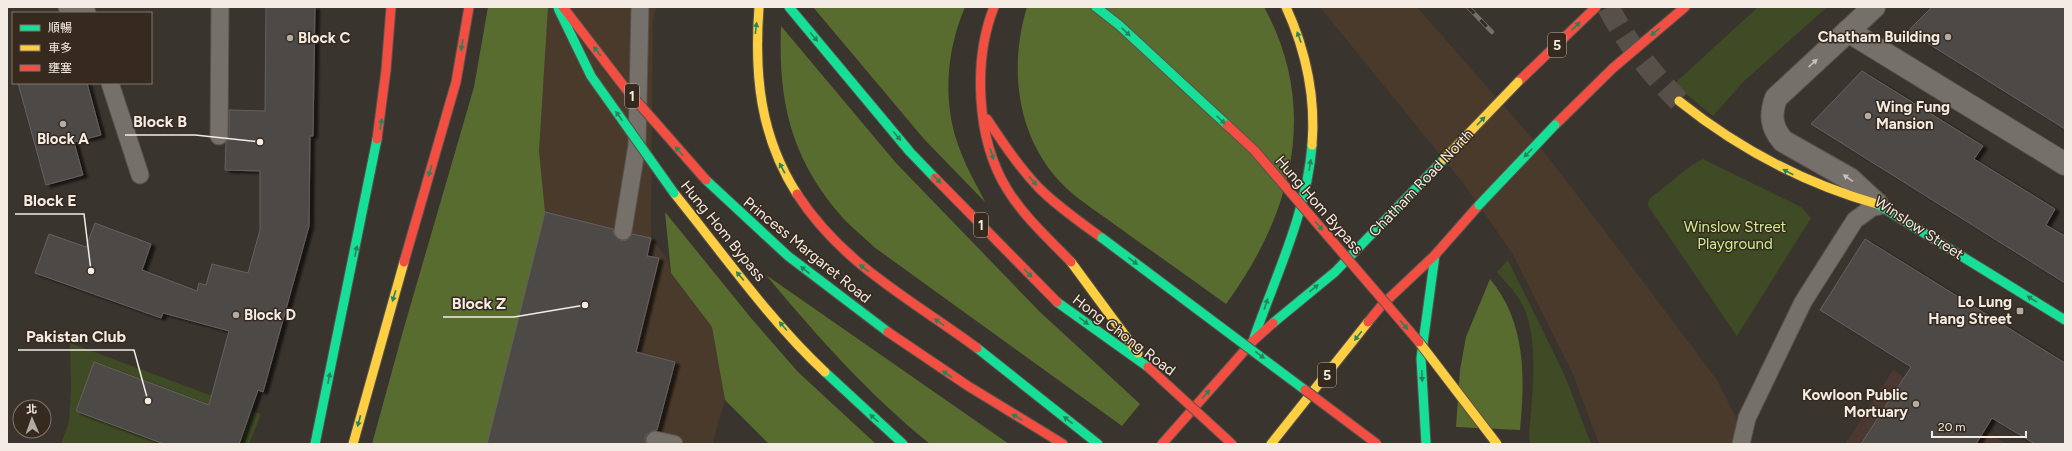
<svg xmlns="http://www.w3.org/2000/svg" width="2072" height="451" font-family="Figtree,'Noto Sans TC',sans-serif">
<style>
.built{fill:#4a3a2b}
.industrial{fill:#4a3831}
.green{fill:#3e4b24}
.forest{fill:#586c2f}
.building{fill:#4e4847;stroke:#67605e;filter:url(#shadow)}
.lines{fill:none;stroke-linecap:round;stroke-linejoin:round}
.highway-tunnel{stroke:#565049;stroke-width:22;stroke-dasharray:22 11;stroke-linecap:butt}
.lane-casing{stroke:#58524c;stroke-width:19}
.street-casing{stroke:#58524c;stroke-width:24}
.fast-casing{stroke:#58524c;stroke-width:11}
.slow-casing{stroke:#58524c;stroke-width:11}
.jam-casing{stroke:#58524c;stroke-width:11}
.lane{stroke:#76706b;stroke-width:17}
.street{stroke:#76706b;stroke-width:22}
.fast{stroke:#16e098;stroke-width:9}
.slow{stroke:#ffcf43;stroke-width:9}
.jam{stroke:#f24e42;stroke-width:9}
.rail-casing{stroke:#736f6a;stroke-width:4.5}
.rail{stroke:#36291e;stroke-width:3;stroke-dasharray:9;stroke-linecap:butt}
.fast-bridge-casing{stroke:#58524c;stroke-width:11;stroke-linecap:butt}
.slow-bridge-casing{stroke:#58524c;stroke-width:11;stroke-linecap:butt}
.jam-bridge-casing{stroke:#58524c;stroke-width:11;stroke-linecap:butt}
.fast-bridge{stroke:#16e098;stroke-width:9}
.slow-bridge{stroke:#ffcf43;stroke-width:9}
.jam-bridge{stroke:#f24e42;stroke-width:9}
.oneway{fill:#26845b}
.oneway2{fill:#c8c1ba}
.poi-dot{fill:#b3aca4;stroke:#36291e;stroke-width:1.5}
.labels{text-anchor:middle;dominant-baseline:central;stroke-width:3;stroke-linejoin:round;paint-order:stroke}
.shield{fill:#36291e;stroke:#bbb2a9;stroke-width:1}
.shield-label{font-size:14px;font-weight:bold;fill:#f4ece4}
.poi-label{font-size:15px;font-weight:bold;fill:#f4ece4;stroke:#36291e;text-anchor:end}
.street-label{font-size:15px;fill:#f4ece4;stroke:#36291e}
.park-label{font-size:15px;fill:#ccf08e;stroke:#36291e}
.leader{fill:none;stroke:#f4ece4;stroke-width:1.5}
.callout-dot{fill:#f4ece4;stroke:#36291e;stroke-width:1.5}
.callout-label{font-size:16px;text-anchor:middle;font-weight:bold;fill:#f4ece4;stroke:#36291e;stroke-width:3;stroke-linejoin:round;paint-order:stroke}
</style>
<defs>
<filter id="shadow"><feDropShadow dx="4.5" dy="2.5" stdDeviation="1" flood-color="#0009"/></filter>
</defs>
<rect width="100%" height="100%" fill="#3a342e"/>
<!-- built -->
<g class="built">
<path d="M522 7H656L653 20 651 238 666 257 671 273 712 327 725 400 713 441 716 444H404Z"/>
<path d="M1320 7H1417L1545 153 1623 255 1717 380 1749 444H1599L1573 374 1512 253 1467 188Z"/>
</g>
<!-- industrial -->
<path class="industrial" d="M1893 370 2007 444H1845Z"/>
<!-- green -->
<g class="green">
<path d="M1758 7H1827L1743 82 1713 116 1674 84Z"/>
<path d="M1703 159 1801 207 1811 218 1737 336 1648 206 1649 199 1692 165Z"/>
<path d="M1508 260 1565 376 1591 444H1530L1529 435C1532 397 1540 338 1522 304 1516 292 1505 282 1497 272Z"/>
<path d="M70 343 261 414 249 444H61L69 422 71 388Z"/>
</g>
<!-- forest -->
<g class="forest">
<path d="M488 7H548L539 151 545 212 487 444H372L403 331 474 87Z"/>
<path d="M813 7H965C945 54 942 108 962 155 968 171 978 187 985 202L924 139Z"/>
<path d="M1027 7H1264C1320 109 1292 214 1226 304 1194 281 1162 258 1129 235 1111 221 1090 208 1073 194 1018 148 1007 72 1027 7Z"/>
<path d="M781 26 896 163 1040 312 1140 404 1122 426 874 247C864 237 852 228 843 218 791 159 778 102 781 26Z"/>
<path d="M665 212 751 318 798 372 876 444H769L725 400 712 327 671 273Z"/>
<path d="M766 275 1009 444H930C869 395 816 335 766 275Z"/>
<path d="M1490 279C1526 322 1525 377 1520 430L1456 427 1460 370 1466 337Z"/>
</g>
<!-- building -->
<g class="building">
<path d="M266 7H315L313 136H310L309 226 263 392 258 390 239 444H164L76 411 94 362 209 405 229 331 163 313 161 318 35 273 49 234 86 247 95 223 151 244 142 270 197 291 199 283 206 285 212 264 248 273 260 230V171L225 170 226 143 229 136V110L265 111Z"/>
<path d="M1932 7H2065V129L1908 31Z"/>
<path d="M1862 71 1983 146 1974 159 2055 209 2046 225 2065 236V283L1811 124Z"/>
<path d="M18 83H87L101 135 74 142 83 175 46 185Z"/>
<path d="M545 212 613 229 614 235 621 241 627 240 632 234 651 238 647 256 659 258 636 352 675 362 657 430 652 431 647 434 645 438 646 444H487Z"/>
<path d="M1865 239 2065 363V444H2035L1992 418 1976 444H1861L1911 367 1820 310Z"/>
</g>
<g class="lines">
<!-- highway-tunnel -->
<path class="highway-tunnel" d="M1608 7C1627 43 1650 72 1679 101"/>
<!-- lane casing -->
<g class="lane-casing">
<g id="lane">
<path d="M67 7 86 10 87 13"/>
<path d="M110 83 140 175"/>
<path d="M219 136 220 7"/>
<path d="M623 231 637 145 640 7"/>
<path d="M655 440 674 444"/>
<path d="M1741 444 1747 418 1803 302 1855 220 1877 204"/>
</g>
</g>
<!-- street casing -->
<g class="street-casing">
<g id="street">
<path d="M1874 7 1776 98C1770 115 1771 127 1783 141L1850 179 1877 204"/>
<path d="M1848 31 2065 164"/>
</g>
</g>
<!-- fast casing -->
<g class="fast-casing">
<g id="fast">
<path d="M789 7 910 152 935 178"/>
<path d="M706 180 788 256 888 332"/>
<path d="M1877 204 2065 320"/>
<path d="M1057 302 1148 367"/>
<path d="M1273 323 1335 272 1444 159"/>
<path d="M1254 338C1276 275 1307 212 1312 145"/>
<path d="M977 348 1098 444"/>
<path d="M825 372 903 444"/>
<path d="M315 444 377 139"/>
<path d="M1426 444 1421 358 1435 255"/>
</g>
</g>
<!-- slow casing -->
<g class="slow-casing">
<g id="slow">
<path d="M759 7C754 75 760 136 797 194"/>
<path d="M1286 7C1306 51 1316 96 1312 145"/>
<path d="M1679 101C1739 149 1803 183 1877 204"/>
<path d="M674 193C721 251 770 321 825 372"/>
<path d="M1071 262 1138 353"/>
<path d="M353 444 404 262"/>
<path d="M1271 444 1368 322"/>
</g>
</g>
<!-- jam casing -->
<g class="jam-casing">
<g id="jam">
<path d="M994 7C973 60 976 139 1007 189 1024 217 1049 239 1071 262"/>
<path d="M1518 82 1596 7"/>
<path d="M987 119C1003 143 1019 167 1039 188 1058 207 1080 222 1102 238"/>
<path d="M1555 125 1613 68 1685 7"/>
<path d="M377 139 386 70 391 7"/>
<path d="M935 178 1057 302"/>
<path d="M797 194C843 265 911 299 977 348"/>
<path d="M404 262 456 82 469 7"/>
<path d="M1368 322 1382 305 1435 255 1479 205"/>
<path d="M888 332 968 386 1063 444"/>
<path d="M1220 433 1232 444"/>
<path d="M1162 444 1253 341 1273 323"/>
</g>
</g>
<!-- lane -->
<use href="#lane" class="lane"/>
<!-- street -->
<use href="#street" class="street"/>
<!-- fast -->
<use href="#fast" class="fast"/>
<!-- slow -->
<use href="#slow" class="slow"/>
<!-- jam -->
<use href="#jam" class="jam"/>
<!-- rail casing -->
<g class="rail-casing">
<path id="rail" d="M1468 7 1492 32"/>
</g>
<!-- rail -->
<use href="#rail" class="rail"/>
<!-- fast-bridge casing -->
<g class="fast-bridge-casing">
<g id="fast-bridge">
<path d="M1096 7 1119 25 1227 125"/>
<path d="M558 8 591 76 674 193"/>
<path d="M1479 205 1555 125"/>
<path d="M1102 238 1305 390"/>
</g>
</g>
<!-- slow-bridge casing -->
<g class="slow-bridge-casing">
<g id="slow-bridge">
<path d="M1444 159 1518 82"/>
<path d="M1419 342 1497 444"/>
</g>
</g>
<!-- jam-bridge casing -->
<g class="jam-bridge-casing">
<g id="jam-bridge">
<path d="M563 7 626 89 706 180"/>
<path d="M1227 125 1254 150 1419 342"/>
<path d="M1148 367 1220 433"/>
<path d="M1305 390 1377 444"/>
</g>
</g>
<!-- fast-bridge -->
<use href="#fast-bridge" class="fast-bridge"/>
<!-- slow-bridge -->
<use href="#slow-bridge" class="slow-bridge"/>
<!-- jam-bridge -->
<use href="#jam-bridge" class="jam-bridge"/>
</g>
<!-- one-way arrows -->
<defs><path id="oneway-solid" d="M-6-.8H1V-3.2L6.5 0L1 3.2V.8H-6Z"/></defs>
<g class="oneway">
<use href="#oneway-solid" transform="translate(1576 26) rotate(-44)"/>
<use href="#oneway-solid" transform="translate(756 28) rotate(-83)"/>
<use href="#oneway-solid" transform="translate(1126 32) rotate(43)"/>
<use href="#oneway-solid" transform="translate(1655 32) rotate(140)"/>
<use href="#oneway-solid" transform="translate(814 37) rotate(50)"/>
<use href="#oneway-solid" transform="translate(1299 37) rotate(-110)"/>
<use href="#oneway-solid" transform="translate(462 45) rotate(99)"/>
<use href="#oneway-solid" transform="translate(597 51) rotate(-128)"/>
<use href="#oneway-solid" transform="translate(619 116) rotate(-126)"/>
<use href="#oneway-solid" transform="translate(1221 120) rotate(43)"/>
<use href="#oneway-solid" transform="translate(1481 121) rotate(-46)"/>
<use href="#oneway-solid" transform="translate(381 124) rotate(-80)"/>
<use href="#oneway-solid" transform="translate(897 136) rotate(50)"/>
<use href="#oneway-solid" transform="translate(679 151) rotate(-132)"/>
<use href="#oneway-solid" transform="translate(1528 153) rotate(134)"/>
<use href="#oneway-solid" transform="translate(992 154) rotate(72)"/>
<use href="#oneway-solid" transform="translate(1310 165) rotate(-81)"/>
<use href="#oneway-solid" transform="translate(782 168) rotate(-119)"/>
<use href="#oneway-solid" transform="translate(430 171) rotate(106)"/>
<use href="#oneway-solid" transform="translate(1788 172) rotate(-153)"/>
<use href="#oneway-solid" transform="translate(937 179) rotate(46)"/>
<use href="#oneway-solid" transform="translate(1033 181) rotate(50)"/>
<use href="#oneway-solid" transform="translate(1319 226) rotate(49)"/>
<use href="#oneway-solid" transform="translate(356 251) rotate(-78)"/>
<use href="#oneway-solid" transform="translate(1133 261) rotate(37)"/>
<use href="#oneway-solid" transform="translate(864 268) rotate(-143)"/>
<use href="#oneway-solid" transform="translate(805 270) rotate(-142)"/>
<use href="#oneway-solid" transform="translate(1028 273) rotate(46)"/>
<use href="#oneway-solid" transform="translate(740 276) rotate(-130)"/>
<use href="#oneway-solid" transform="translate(1314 288) rotate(-39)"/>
<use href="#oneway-solid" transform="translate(394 296) rotate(107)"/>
<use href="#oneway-solid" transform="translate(2032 299) rotate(-148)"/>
<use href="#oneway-solid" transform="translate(1266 304) rotate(-71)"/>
<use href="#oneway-solid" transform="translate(1084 321) rotate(37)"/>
<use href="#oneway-solid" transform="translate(939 322) rotate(-146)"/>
<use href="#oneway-solid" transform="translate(1404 325) rotate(49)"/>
<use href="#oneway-solid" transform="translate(783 326) rotate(-131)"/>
<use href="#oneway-solid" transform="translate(1358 336) rotate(128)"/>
<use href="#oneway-solid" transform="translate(1260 355) rotate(37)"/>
<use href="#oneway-solid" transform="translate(947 374) rotate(-147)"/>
<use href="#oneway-solid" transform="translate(1422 376) rotate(88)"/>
<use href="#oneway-solid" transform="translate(329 378) rotate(-78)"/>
<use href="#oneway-solid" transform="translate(1206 394) rotate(-48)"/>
<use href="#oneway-solid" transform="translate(1017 417) rotate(-149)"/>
<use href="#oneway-solid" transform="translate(874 418) rotate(-138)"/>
<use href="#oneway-solid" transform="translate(1068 420) rotate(-142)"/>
<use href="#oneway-solid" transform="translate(359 421) rotate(105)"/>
</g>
<g class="oneway2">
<use href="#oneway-solid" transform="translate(1813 63) rotate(-42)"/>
<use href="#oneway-solid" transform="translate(1848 178) rotate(-145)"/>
</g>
<!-- markers -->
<g class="poi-dot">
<circle cx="1948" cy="37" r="4"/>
<circle cx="290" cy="38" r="4"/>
<circle cx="1868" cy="116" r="4"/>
<circle cx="63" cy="124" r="4"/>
<rect x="2016" y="307" width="8" height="8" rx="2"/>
<circle cx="236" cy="315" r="4"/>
<circle cx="1916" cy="404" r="4"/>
</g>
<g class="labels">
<!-- shield labels -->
<g class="shield">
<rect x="1548" y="33" width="18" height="24" rx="3"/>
<rect x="625" y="84" width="14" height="24" rx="3"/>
<rect x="974" y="213" width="14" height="24" rx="3"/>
<rect x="1318" y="363" width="18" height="24" rx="3"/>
</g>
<g class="shield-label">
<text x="1557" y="45">5</text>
<text x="632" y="96">1</text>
<text x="981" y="225">1</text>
<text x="1327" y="375">5</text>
</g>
<!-- poi labels -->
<g class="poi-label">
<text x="1940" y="37">Chatham Building</text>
<text x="298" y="38" text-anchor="start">Block C</text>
<text x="1876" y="107" text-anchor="start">Wing Fung<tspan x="1876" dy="17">Mansion</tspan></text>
<text x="63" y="139" text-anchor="middle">Block A</text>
<text x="2012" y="302">Lo Lung<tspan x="2012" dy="17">Hang Street</tspan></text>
<text x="244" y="315" text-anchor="start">Block D</text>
<text x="1908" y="395">Kowloon Public<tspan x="1908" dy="17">Mortuary</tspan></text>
</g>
<!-- street labels -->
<g class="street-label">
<text transform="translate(1421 183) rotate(-46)">Chatham Road North</text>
<text transform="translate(1319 205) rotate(49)">Hung Hom Bypass</text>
<text transform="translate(1919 228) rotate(33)">Winslow Street</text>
<text transform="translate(723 231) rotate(51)">Hung Hom Bypass</text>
<text transform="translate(807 250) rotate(39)">Princess Margaret Road</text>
<text transform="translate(1124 335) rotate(37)">Hong Chong Road</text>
</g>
<!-- park labels -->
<g class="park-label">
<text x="1735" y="227">Winslow Street<tspan x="1735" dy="17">Playground</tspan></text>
</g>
</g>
<!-- callouts -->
<path class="leader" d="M260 142L195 135H125M91 271L84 214H15M585 305L514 317H443M148 401L134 350H18"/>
<g class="callout-dot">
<circle cx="260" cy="142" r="4"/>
<circle cx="91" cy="271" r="4"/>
<circle cx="585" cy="305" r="4"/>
<circle cx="148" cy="401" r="4"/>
</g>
<g class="callout-label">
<text x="160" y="127">Block B</text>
<text x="50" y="206">Block E</text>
<text x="479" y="309">Block Z</text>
<text x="76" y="342">Pakistan Club</text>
</g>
<!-- border -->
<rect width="2072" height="451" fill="none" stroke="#f4ece4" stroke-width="16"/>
<!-- legend -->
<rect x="12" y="12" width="140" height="72" fill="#36291e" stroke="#82776d"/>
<rect x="20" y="25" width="20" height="6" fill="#16e098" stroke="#82776d"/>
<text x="48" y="32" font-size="12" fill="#f4ece4">順暢</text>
<rect x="20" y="45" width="20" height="6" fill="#ffcf43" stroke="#82776d"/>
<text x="48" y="52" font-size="12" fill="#f4ece4">車多</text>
<rect x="20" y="65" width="20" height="6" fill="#f24e42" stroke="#82776d"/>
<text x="48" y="72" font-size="12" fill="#f4ece4">壅塞</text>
<!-- north arrow -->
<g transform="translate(32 419) rotate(358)"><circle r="19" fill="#36291e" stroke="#82776d"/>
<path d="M0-3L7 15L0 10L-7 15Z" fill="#b3aca4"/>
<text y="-6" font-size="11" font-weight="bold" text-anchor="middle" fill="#f4ece4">北</text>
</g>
<!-- scale -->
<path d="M1932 431v6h94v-6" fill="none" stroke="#f4ece4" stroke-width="2"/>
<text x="1938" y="431" font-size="12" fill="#f4ece4" stroke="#36291e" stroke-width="3" paint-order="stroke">20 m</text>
</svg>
